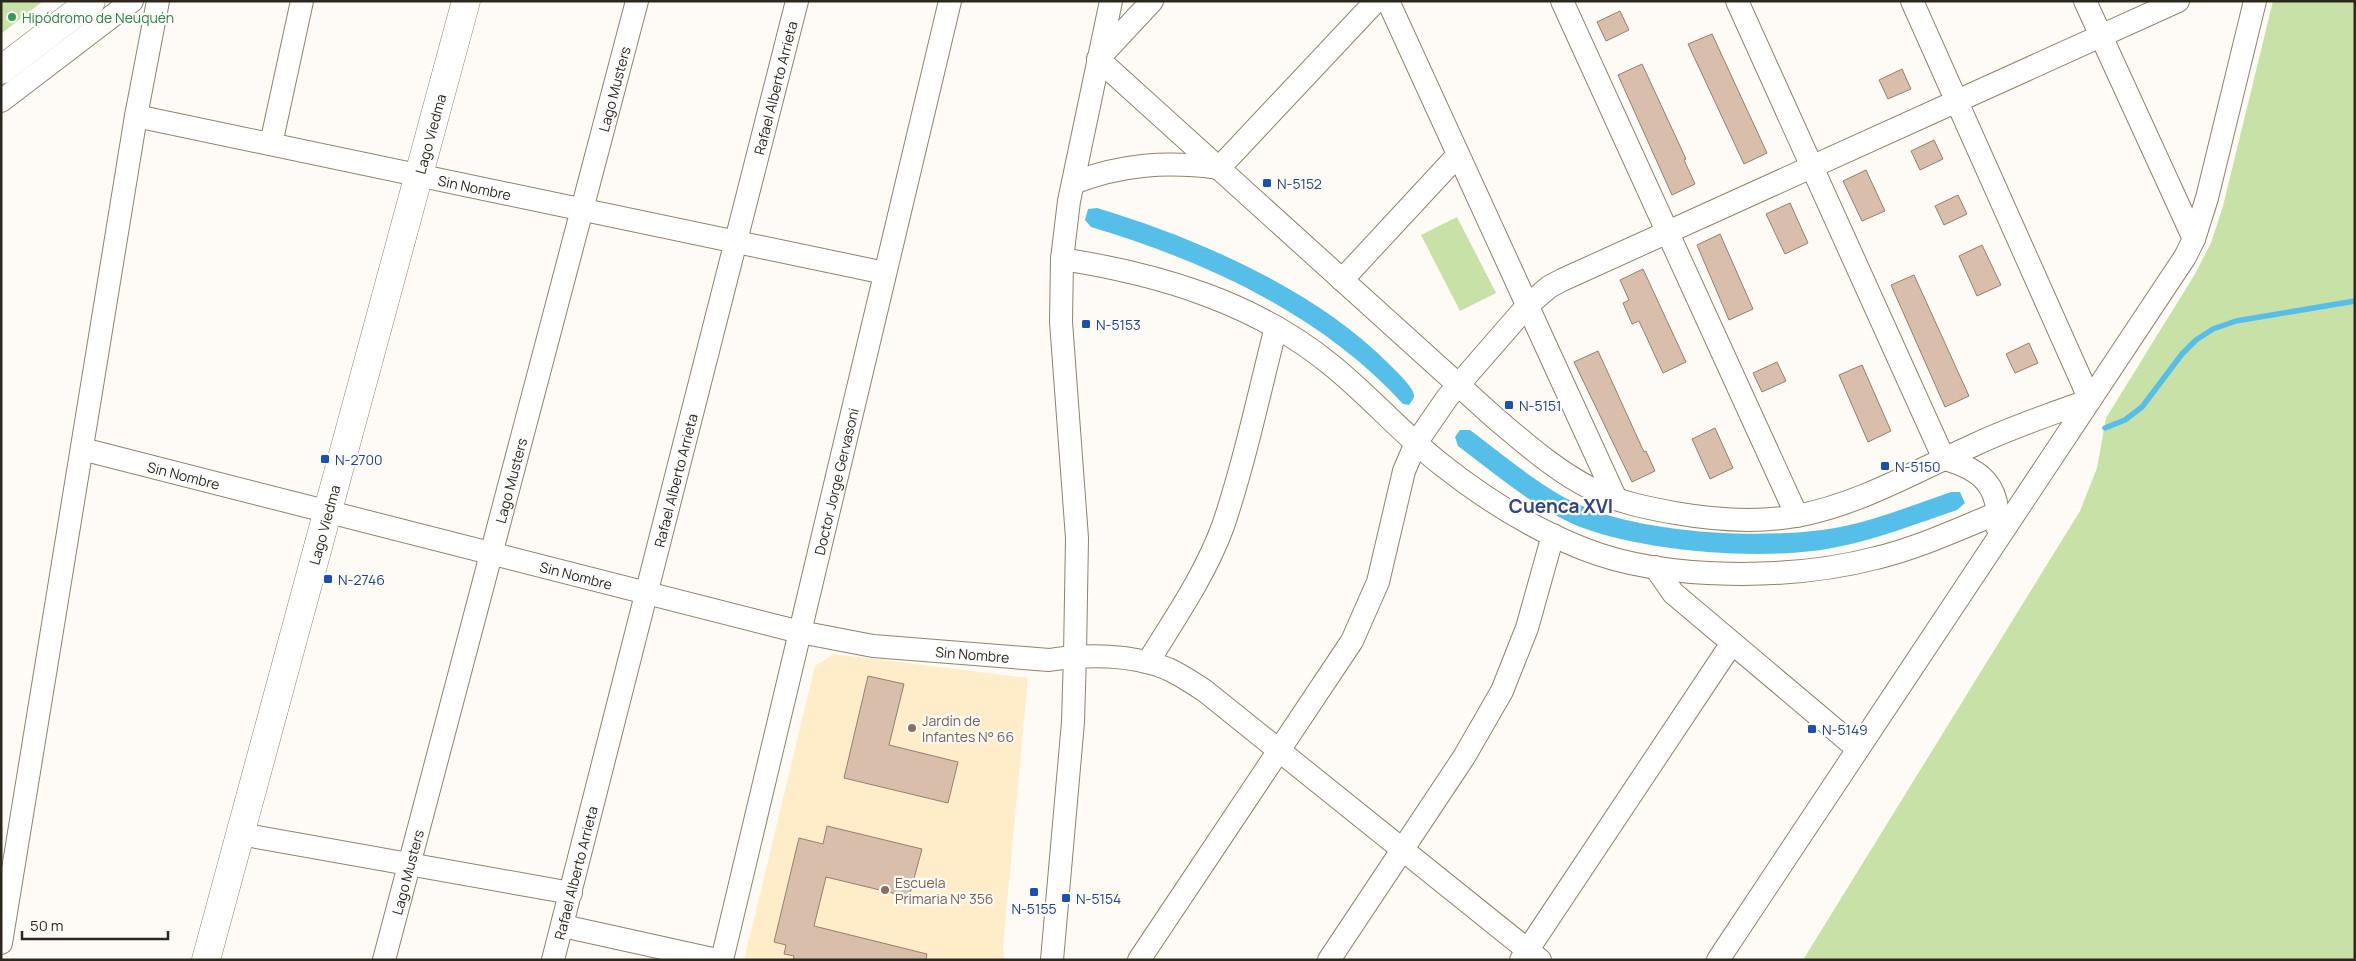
<svg xmlns="http://www.w3.org/2000/svg" width="2356" height="961" font-family="Manrope,sans-serif">
<style>
.built{fill:#ffedc9}
.green{fill:#c8e1a7}
.water{fill:#55bfe9}
.lines{fill:none;stroke-linecap:round;stroke-linejoin:round}
.stream{stroke:#55bfe9;stroke-width:5.5}
.building{fill:#d8beab;stroke:#977e6c}
.street-casing{stroke:#90836a;stroke-width:24}
.secondary-casing{stroke:#90836a;stroke-width:29}
.street{stroke:#fff;stroke-width:22}
.secondary{stroke:#fff;stroke-width:28}
.leisure-dot{fill:#2e9e5b;stroke:#fefbf6;stroke-width:2}
.transit-dot{fill:#1a4fb4;stroke:#fefbf6;stroke-width:2}
.education-dot{fill:#8d6e63;stroke:#fefbf6;stroke-width:2}
.labels{text-anchor:middle;dominant-baseline:central;stroke-width:4.5;stroke-linejoin:round;paint-order:stroke}
.leisure-label{font-size:14px;fill:#27864d;stroke:#fefbf6;text-anchor:start}
.street-label{font-size:14px;fill:#2d281d;stroke:#fefbf6}
.transit-label{font-size:14px;fill:#164399;stroke:#fefbf6;text-anchor:start}
.education-label{font-size:14px;fill:#785e54;stroke:#fefbf6;text-anchor:start}
.district-label{font-size:19px;font-weight:bold;fill:#314780;stroke:#fefbf6}
</style>
<rect width="100%" height="100%" fill="#fefbf6"/>
<!-- built -->
<path class="built" d="M834 654 1028 678 1003 945 1004 960H744L815 666Z"/>
<!-- green -->
<g class="green">
<path d="M1 1H43L1 34Z"/>
<path d="M2273 1H2355V960H1803L2080 511 2097 468 2106 418 2195 274 2211 243 2223 206Z"/>
<path d="M1457 217 1496 293 1460 311 1421 235Z"/>
</g>
<!-- water -->
<g class="water">
<path d="M1097 208C1197 238 1317 290 1391 366 1396 371 1414 388 1414 395 1414 399 1411 402 1409 405L1403 404C1321 314 1205 261 1091 227L1085 220 1088 209Z"/>
<path d="M1460 430H1470C1505 456 1540 487 1580 505 1645 534 1765 540 1835 528 1874 521 1913 505 1951 492H1960L1965 503 1957 510C1918 523 1878 539 1837 547 1769 562 1635 552 1571 523 1530 504 1494 473 1458 446L1455 437Z"/>
</g>
<g class="lines">
<!-- stream -->
<path class="stream" d="M2105 428 2125 420 2142 407 2182 354 2196 340 2213 329 2236 321 2355 301"/>
</g>
<!-- building -->
<g class="building">
<path d="M1620 11 1629 30 1606 41 1597 22Z"/>
<path d="M1712 34 1767 153 1744 164 1688 44Z"/>
<path d="M1642 64 1686 159 1684 160 1695 184 1672 195 1618 75Z"/>
<path d="M1902 69 1911 89 1888 99 1879 80Z"/>
<path d="M1934 140 1943 159 1920 170 1911 151Z"/>
<path d="M1866 170 1885 211 1862 221 1843 181Z"/>
<path d="M1958 195 1967 214 1944 225 1935 206Z"/>
<path d="M1790 203 1808 243 1785 254 1766 214Z"/>
<path d="M1720 234 1753 309 1729 320 1697 245Z"/>
<path d="M1982 245 2001 285 1977 296 1959 256Z"/>
<path d="M1643 269 1686 362 1663 373 1639 321 1632 324 1623 303 1629 300 1620 280Z"/>
<path d="M1914 275 1969 396 1945 407 1891 285Z"/>
<path d="M2029 343 2038 363 2015 373 2006 354Z"/>
<path d="M1598 351 1644 452 1646 451 1655 471 1632 482 1574 362Z"/>
<path d="M1777 362 1786 381 1762 392 1753 373Z"/>
<path d="M1862 365 1891 431 1868 442 1839 375Z"/>
<path d="M1715 428 1733 468 1710 479 1692 439Z"/>
<path d="M868 676 904 684 889 745 958 762 948 803 844 778Z"/>
<path d="M827 826 922 849 909 897 826 877 814 926 927 954 926 960H793L794 956 784 954 786 945 774 942 799 838 823 844Z"/>
</g>
<g class="lines">
<!-- street casing -->
<g class="street-casing">
<g id="street">
<path d="M1152 1 1098 59 1495 418C1526 444 1556 471 1592 489 1617 502 1647 508 1675 513 1715 520 1756 523 1796 516 1858 505 1916 471 1974 445 2012 427 2051 414 2090 400L1912 1"/>
<path d="M1388 1 1616 499"/>
<path d="M1562 1 1797 516"/>
<path d="M1737 1 1944 459C1981 469 2001 486 1997 527"/>
<path d="M2085 1 2194 239"/>
<path d="M1 101 132 1"/>
<path id="s1" d="M136 116 885 273"/>
<path d="M271 144 302 1"/>
<path d="M1219 168 1376 1"/>
<path d="M1073 183C1122 164 1167 161 1219 168"/>
<path d="M1062 259C1158 274 1254 302 1330 364 1369 395 1402 434 1442 465 1485 499 1533 529 1584 549 1665 581 1792 580 1876 558 1918 548 1958 529 1998 513"/>
<path d="M1342 280 1458 155"/>
<path id="s2" d="M82 449 800 632 873 646 1049 660C1086 654 1132 654 1168 669 1181 675 1193 683 1205 691L1540 960"/>
<path d="M1655 567 1673 593 1858 749"/>
<path d="M1148 662C1175 618 1205 575 1223 526 1245 461 1259 393 1276 327"/>
<path d="M240 834 571 893"/>
<path d="M563 926 717 960"/>
<path d="M1 943 136 116 158 1"/>
<path id="s3" d="M384 960 637 1"/>
<path id="s4" d="M553 960 797 1"/>
<path id="s5" d="M722 960 950 1"/>
<path d="M1052 960 1073 722 1075 655 1077 538 1061 322 1062 259 1069 201 1111 1"/>
<path d="M1139 960 1352 641 1378 582 1404 471 1416 443 1447 398 1527 306 1549 287 1562 280 2178 1"/>
<path d="M1329 960 1464 757 1502 691 1527 628 1553 535"/>
<path d="M1521 960 1732 643"/>
<path d="M1718 960 2185 257 2194 239 2207 198 2255 1"/>
</g>
</g>
<!-- secondary casing -->
<g class="secondary-casing">
<g id="secondary">
<path d="M1 70 91 1"/>
<path id="s6" d="M206 960 466 1"/>
</g>
</g>
<!-- street -->
<use href="#street" class="street"/>
<!-- secondary -->
<use href="#secondary" class="secondary"/>
</g>
<!-- markers -->
<circle class="leisure-dot" cx="12" cy="17" r="5"/>
<g class="transit-dot">
<rect x="1262" y="178" width="10" height="10" rx="2.5"/>
<rect x="1081" y="319" width="10" height="10" rx="2.5"/>
<rect x="1504" y="400" width="10" height="10" rx="2.5"/>
<rect x="320" y="454" width="10" height="10" rx="2.5"/>
<rect x="1880" y="461" width="10" height="10" rx="2.5"/>
<rect x="323" y="574" width="10" height="10" rx="2.5"/>
<rect x="1807" y="724" width="10" height="10" rx="2.5"/>
<rect x="1029" y="887" width="10" height="10" rx="2.5"/>
<rect x="1061" y="893" width="10" height="10" rx="2.5"/>
</g>
<g class="education-dot">
<circle cx="912" cy="728" r="5"/>
<circle cx="885" cy="890" r="5"/>
</g>
<g class="labels">
<!-- leisure labels -->
<g class="leisure-label">
<text x="22" y="17">Hipódromo de Neuquén</text>
</g>
<!-- street labels -->
<g class="street-label">
<text stroke="none"><textPath href="#s4" startOffset="900">Rafael Alberto Arrieta</textPath></text>
<text stroke="none"><textPath href="#s3" startOffset="901">Lago Musters</textPath></text>
<text stroke="none"><textPath href="#s6" startOffset="856">Lago Viedma</textPath></text>
<text stroke="none"><textPath href="#s1" startOffset="346">Sin Nombre</textPath></text>
<text stroke="none"><textPath href="#s2" startOffset="105">Sin Nombre</textPath></text>
<text stroke="none"><textPath href="#s4" startOffset="495">Rafael Alberto Arrieta</textPath></text>
<text stroke="none"><textPath href="#s5" startOffset="492">Doctor Jorge Gervasoni</textPath></text>
<text stroke="none"><textPath href="#s3" startOffset="496">Lago Musters</textPath></text>
<text stroke="none"><textPath href="#s6" startOffset="451">Lago Viedma</textPath></text>
<text stroke="none"><textPath href="#s2" startOffset="510">Sin Nombre</textPath></text>
<text stroke="none"><textPath href="#s2" startOffset="915">Sin Nombre</textPath></text>
<text stroke="none"><textPath href="#s3" startOffset="91">Lago Musters</textPath></text>
<text stroke="none"><textPath href="#s4" startOffset="90">Rafael Alberto Arrieta</textPath></text>
</g>
<!-- transit labels -->
<g class="transit-label">
<text x="1277" y="183">N-5152</text>
<text x="1096" y="324">N-5153</text>
<text x="1519" y="405">N-5151</text>
<text x="335" y="459">N-2700</text>
<text x="1895" y="466">N-5150</text>
<text x="338" y="579">N-2746</text>
<text x="1822" y="729">N-5149</text>
<text x="1076" y="898">N-5154</text>
<text x="1034" y="908" text-anchor="middle">N-5155</text>
</g>
<!-- education labels -->
<g class="education-label">
<text x="922" y="720">Jardín de<tspan x="922" dy="16">Infantes N° 66</tspan></text>
<text x="895" y="882">Escuela<tspan x="895" dy="16">Primaria N° 356</tspan></text>
</g>
<!-- district labels -->
<g class="district-label">
<text x="1561" y="506">Cuenca XVI</text>
</g>
</g>
<!-- border -->
<rect width="2356" height="961" fill="none" stroke="#2d281d" stroke-width="5"/>
<!-- scale -->
<path d="M22 931v8h146v-8" fill="none" stroke="#2d281d" stroke-width="2.5"/>
<text x="30" y="931" font-size="15" fill="#2d281d" stroke="#fefbf6" stroke-width="4" paint-order="stroke">50 m</text>
</svg>
